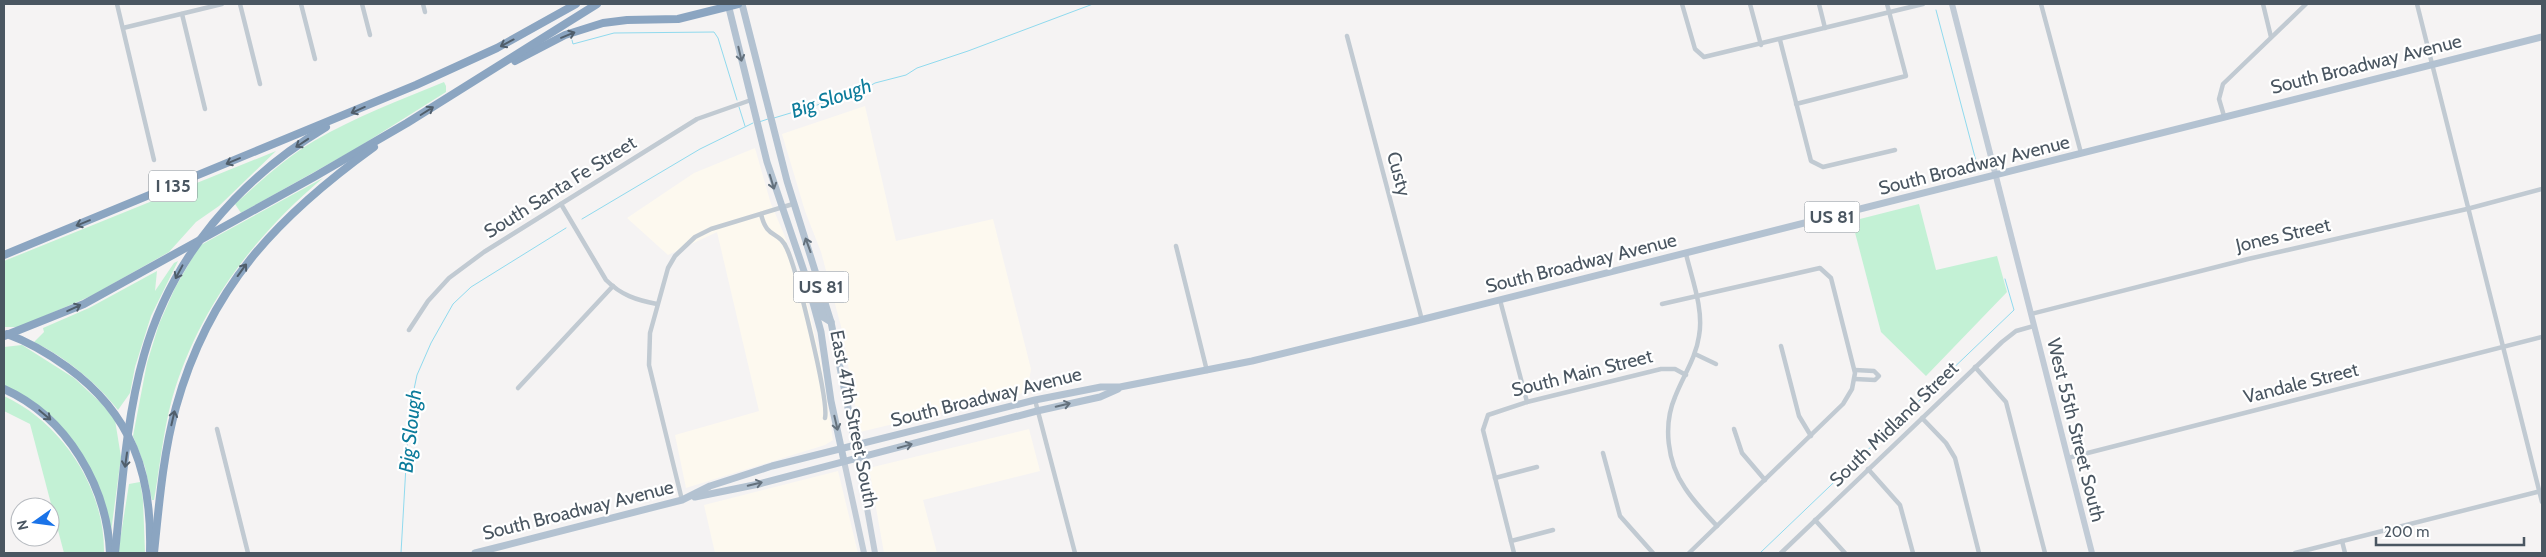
<svg xmlns="http://www.w3.org/2000/svg" width="2546" height="557" font-family="Cabin,sans-serif">
<style>
.commercial{fill:#fdf9ef}
.green{fill:#c3f1d5}
.lines{fill:none;stroke-linecap:round;stroke-linejoin:round}
.stream{stroke:#90daee;stroke-width:1}
.street{stroke:#c1cad2;stroke-width:4.5}
.secondary{stroke:#c1cbd6;stroke-width:6}
.primary{stroke:#b3c2d1;stroke-width:7}
.highway{stroke:#8ba5c1;stroke-width:8}
.oneway{stroke:#505e6b}
.oneway2{stroke:#64717d}
.labels{text-anchor:middle;dominant-baseline:central;stroke-width:4.5;stroke-linejoin:round;paint-order:stroke}
.shield{fill:#fff;stroke:#808990;stroke-width:1}
.shield-label{font-size:18px;font-weight:bold;fill:#4a5661}
.street-label{font-size:19px;fill:#4a5661;stroke:#fff}
.water-label{font-size:20px;font-style:italic;fill:#0c7c9b;stroke:#fff}
</style>
<rect width="100%" height="100%" fill="#f5f3f3"/>
<!-- commercial -->
<g class="commercial">
<path d="M865 106 896 241 993 219 1031 369 1027 392 860 432 842 330 821 252 805 211 782 134Z"/>
<path d="M755 148 771 204 784 234 809 310 820 357 833 440 825 445 686 488 675 435 759 411 717 232 668 255 627 218 694 173Z"/>
<path d="M1029 429 1040 471 923 500 937 553H884L869 468Z"/>
<path d="M838 471 858 553H715L704 505Z"/>
</g>
<!-- green -->
<g class="green">
<path d="M444 82 446 86V92L357 148 241 213 235 204C260 182 285 158 314 141 355 117 400 100 444 82Z"/>
<path d="M276 151 219 206 196 222 169 252 91 296 19 327H4V261Z"/>
<path d="M323 178C253 237 198 309 172 399 163 432 160 466 154 500H152L145 467 133 436 147 363 159 324 175 288 199 246Z"/>
<path d="M1919 204 1936 270 1997 256 2007 292 1926 376 1881 332 1852 221Z"/>
<path d="M178 261 151 316 135 367 130 393 118 410C96 382 65 357 34 342L44 332 43 328 89 308 157 271 155 291 174 263Z"/>
<path d="M22 345 74 378 101 403 115 420 121 457 111 532 71 440 4 386V347Z"/>
<path d="M4 396C62 423 105 488 104 553H64L30 424 4 411Z"/>
<path d="M140 482 143 500 145 553H118L129 484Z"/>
</g>
<g class="lines">
<!-- stream -->
<g class="stream">
<path d="M1936 10 1976 161"/>
<path d="M572 40 573 44 614 33 714 32 718 38 737 100"/>
<path d="M739 107 745 126"/>
<path d="M774 118 857 93 875 83 906 75 917 68 968 51 1093 4"/>
<path d="M759 122 768 119"/>
<path d="M582 219 700 149 753 123"/>
<path d="M401 553 409 413 417 375 431 343 453 304 471 287 566 228"/>
<path d="M1760 553 2014 310 2005 279"/>
</g>
<!-- street -->
<g class="street">
<path d="M117 4 154 160"/>
<path d="M240 4 260 84"/>
<path d="M301 4 315 59"/>
<path d="M362 4 370 35"/>
<path d="M423 4 425 12"/>
<path d="M1682 4 1695 49 1704 57 1923 4"/>
<path d="M1750 4 1761 45"/>
<path d="M1819 4 1825 28"/>
<path d="M2041 4 2081 153"/>
<path d="M2263 4 2271 37"/>
<path d="M2417 4 2542 502"/>
<path d="M182 14 205 109"/>
<path d="M123 28 222 4"/>
<path d="M1347 36 1422 320"/>
<path d="M1780 40 1811 161 1823 167 1895 150"/>
<path d="M1796 104 1906 76 1887 4"/>
<path d="M2224 116 2219 99 2223 84 2306 4"/>
<path d="M561 204 606 280C621 295 636 300 657 304"/>
<path d="M761 214C767 240 779 230 787 249 797 271 829 400 825 418"/>
<path d="M1176 246 1207 371"/>
<path d="M1686 254C1692 279 1704 310 1699 336 1696 358 1683 376 1675 397 1663 425 1667 462 1685 488 1694 502 1706 514 1717 526"/>
<path d="M1500 300 1527 402"/>
<path d="M1662 304 1820 268 1831 278 1855 373 1852 389 1843 404 1689 553"/>
<path d="M2031 314 2248 259 2467 209 2542 189"/>
<path d="M409 330 428 301 449 278 484 252 697 119 751 100"/>
<path d="M1781 346 1799 416 1811 436"/>
<path d="M1695 354 1716 364"/>
<path d="M1975 367 2006 402 2045 553"/>
<path d="M1855 370 1874 371 1879 376 1875 380 1855 379"/>
<path d="M518 388 613 286"/>
<path d="M1035 400 1075 553"/>
<path d="M1922 418 1946 443 1955 458 1979 553"/>
<path d="M217 429 248 553"/>
<path d="M1734 429 1742 453 1765 480"/>
<path d="M1603 453 1620 516 1653 553"/>
<path d="M2068 458 2542 337"/>
<path d="M1868 469 1900 505 1913 553"/>
<path d="M1495 478 1537 467"/>
<path d="M682 500 649 365 650 333 668 268 675 256 695 237 711 229 793 204"/>
<path d="M1815 520 1845 553"/>
<path d="M1511 541 1553 530"/>
<path d="M2342 541 2345 553"/>
<path d="M1514 553 1483 430 1488 415 1527 402 1661 369H1675L1686 375"/>
<path d="M1781 553 2002 342 2016 331 2034 326"/>
<path d="M2295 553 2541 491"/>
</g>
<!-- secondary -->
<g class="secondary">
<path d="M1952 4 2092 553"/>
<path d="M858 458 875 553"/>
<path d="M844 461 864 553"/>
</g>
<!-- primary -->
<g class="primary">
<path d="M728 4 767 162 806 277 821 332 831 401 844 461"/>
<path d="M742 4 787 181 831 322 858 458"/>
<path d="M807 277 815 284 823 317 831 322"/>
<path d="M695 497 759 484 1037 411 1100 397 1118 389"/>
<path d="M475 553 682 500 710 486 772 466 1035 400 1101 387H1120L1252 361 1412 322 2542 37"/>
</g>
<!-- highway -->
<g class="highway">
<path d="M515 61 565 35 603 23 627 20 678 19 738 4"/>
<path d="M4 255 416 85 497 48 576 4"/>
<path d="M7 334C29 342 49 354 67 367 132 414 152 474 150 551"/>
<path d="M4 336 84 304 314 177 407 123 597 4"/>
<path d="M4 389C67 417 107 486 110 553"/>
<path d="M115 553C122 488 126 418 144 355 172 256 239 179 326 127"/>
<path d="M154 553C159 505 163 454 176 407 209 288 277 217 374 147"/>
</g>
</g>
<!-- one-way arrows -->
<defs><path id="oneway-shaft" d="M-6 0H5M1.5-3L5.5 0L1.5 3" fill="none" stroke-width="1.6" stroke-linecap="round" stroke-linejoin="round" transform="scale(1.25)"/></defs>
<g class="oneway">
<use href="#oneway-shaft" transform="translate(568 35) rotate(-22)"/>
<use href="#oneway-shaft" transform="translate(507 43) rotate(152)"/>
<use href="#oneway-shaft" transform="translate(358 110) rotate(156)"/>
<use href="#oneway-shaft" transform="translate(427 111) rotate(-32)"/>
<use href="#oneway-shaft" transform="translate(302 143) rotate(146)"/>
<use href="#oneway-shaft" transform="translate(233 161) rotate(157)"/>
<use href="#oneway-shaft" transform="translate(83 223) rotate(158)"/>
<use href="#oneway-shaft" transform="translate(242 270) rotate(-54)"/>
<use href="#oneway-shaft" transform="translate(179 272) rotate(118)"/>
<use href="#oneway-shaft" transform="translate(74 308) rotate(-25)"/>
<use href="#oneway-shaft" transform="translate(45 415) rotate(40)"/>
<use href="#oneway-shaft" transform="translate(173 418) rotate(-77)"/>
<use href="#oneway-shaft" transform="translate(126 460) rotate(98)"/>
</g>
<g class="oneway2">
<use href="#oneway-shaft" transform="translate(740 54) rotate(77)"/>
<use href="#oneway-shaft" transform="translate(772 182) rotate(73)"/>
<use href="#oneway-shaft" transform="translate(808 245) rotate(-110)"/>
<use href="#oneway-shaft" transform="translate(1063 405) rotate(-13)"/>
<use href="#oneway-shaft" transform="translate(836 423) rotate(77)"/>
<use href="#oneway-shaft" transform="translate(905 446) rotate(-15)"/>
<use href="#oneway-shaft" transform="translate(755 484) rotate(-14)"/>
</g>
<g class="labels">
<!-- shield labels -->
<g class="shield">
<rect x="149" y="170.5" width="48" height="31" rx="4"/>
<rect x="1804.5" y="201.5" width="55" height="31" rx="4"/>
<rect x="793.5" y="271.5" width="55" height="31" rx="4"/>
</g>
<g class="shield-label">
<text x="173" y="186">I 135</text>
<text x="1832" y="217">US 81</text>
<text x="821" y="287">US 81</text>
</g>
<!-- street labels -->
<g class="street-label">
<text transform="translate(2366 64) rotate(-14)">South Broadway Avenue</text>
<text transform="translate(1974 165) rotate(-14)">South Broadway Avenue</text>
<text transform="translate(1399 174) rotate(75)">Custy</text>
<text transform="translate(560 187) rotate(-32)">South Santa Fe Street</text>
<text transform="translate(2283 235) rotate(-13)">Jones Street</text>
<text transform="translate(1581 263) rotate(-14)">South Broadway Avenue</text>
<text transform="translate(1582 373) rotate(-14)">South Main Street</text>
<text transform="translate(2301 383) rotate(-14)">Vandale Street</text>
<text transform="translate(986 397) rotate(-14)">South Broadway Avenue</text>
<text transform="translate(854 419) rotate(79)">East 47th Street South</text>
<text transform="translate(1894 424) rotate(-44)">South Midland Street</text>
<text transform="translate(2076 430) rotate(76)">West 55th Street South</text>
<text transform="translate(578 510) rotate(-14)">South Broadway Avenue</text>
</g>
<!-- water labels -->
<g class="water-label">
<text transform="translate(831 98) rotate(-19)">Big Slough</text>
<text transform="translate(410 431) rotate(-84)">Big Slough</text>
</g>
</g>
<!-- border -->
<rect width="2546" height="557" fill="none" stroke="#4a5661" stroke-width="10"/>
<!-- north arrow -->
<g transform="translate(35 522) rotate(256)"><circle r="24" fill="#ffffff" stroke="#b7bbc0"/>
<path d="M0-4L9 19L0 12L-9 19Z" fill="#1a73e8"/>
<text y="-8" font-size="14" font-weight="bold" text-anchor="middle" fill="#4a5661">N</text>
</g>
<!-- scale -->
<path d="M2376 537v8h148v-8" fill="none" stroke="#4a5661" stroke-width="2.5"/>
<text x="2384" y="537" font-size="15" fill="#4a5661" stroke="#ffffff" stroke-width="4" paint-order="stroke">200 m</text>
</svg>
